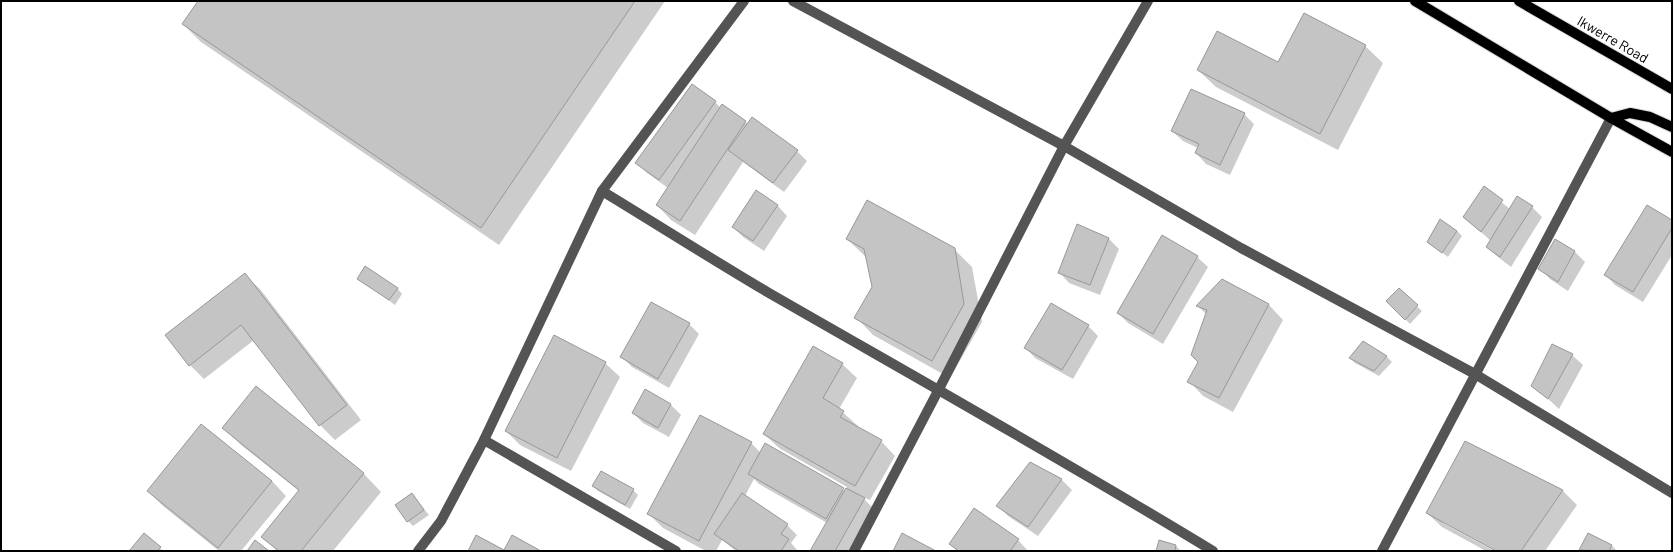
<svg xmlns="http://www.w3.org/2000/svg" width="1673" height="552" font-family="Barlow,sans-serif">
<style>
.shadow{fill:#0003}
.building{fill:#c4c4c4;stroke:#989898}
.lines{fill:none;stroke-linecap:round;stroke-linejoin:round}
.major-casing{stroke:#dbdbdb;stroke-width:12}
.minor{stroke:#545454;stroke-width:10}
.major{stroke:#000;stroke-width:10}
.labels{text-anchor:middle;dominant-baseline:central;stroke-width:3.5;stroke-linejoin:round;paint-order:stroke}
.street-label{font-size:14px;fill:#000;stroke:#fff}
</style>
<rect width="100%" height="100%" fill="#fff"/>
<!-- shadow -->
<g class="shadow">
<path d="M199 1H665L499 245 201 42 183 24Z"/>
<path d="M1365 46 1383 63 1338 150 1216 87 1198 70 1278 63Z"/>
<path d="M715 102 721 108 722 106 748 124 797 151 807 161 784 192 743 162 695 235 671 220 657 205 668 188 647 173 637 163Z"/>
<path d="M1244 114 1254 124 1230 175 1206 164 1196 153 1198 148 1183 141 1172 131Z"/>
<path d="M1484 188 1510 209 1532 207 1542 217 1511 267 1498 257 1487 247 1491 241 1464 217Z"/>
<path d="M777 205 787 216 764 251 743 237 733 227Z"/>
<path d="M1672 222V255L1643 302 1615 285 1605 274Z"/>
<path d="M1078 226 1109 239 1119 249 1100 295 1069 283 1059 272Z"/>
<path d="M1457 231 1462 236 1448 257 1428 242Z"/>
<path d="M847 239 954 249 972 267 982 322 950 378 873 335 856 317 873 288 867 258Z"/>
<path d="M1555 241 1575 252 1585 262 1568 291 1550 279 1540 268Z"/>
<path d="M1197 257 1208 267 1163 344 1128 323 1118 313Z"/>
<path d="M245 275 260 289 361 420 335 440 320 425 254 340 204 379 190 365Z"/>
<path d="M358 278 397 288 402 294 395 305Z"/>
<path d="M1222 280 1269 305 1283 320 1233 412 1203 396 1189 381 1199 362 1207 315 1198 306Z"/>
<path d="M1399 290 1422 311 1410 324 1387 301Z"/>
<path d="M689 324 699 334 669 388 632 367 622 357Z"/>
<path d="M1088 326 1098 336 1073 379 1035 358 1025 347Z"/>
<path d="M1363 342 1387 357 1392 362 1379 376 1355 363 1350 358Z"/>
<path d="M1572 355 1583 365 1559 409 1533 385Z"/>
<path d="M605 363 620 377 571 471 520 445 506 431Z"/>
<path d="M842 364 857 378 839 409 858 426 857 428 881 441 895 456 870 500 861 496 874 509 851 551H811L827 523 759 484 754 479 745 496 787 525 797 535 791 543 798 551H736L722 540 716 551H706L663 528 648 513 701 416 751 443 761 453 845 491 847 487 779 448 764 434Z"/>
<path d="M256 387 364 474 381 492 333 551H277L262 536 299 491 241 445 224 428Z"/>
<path d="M645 391 671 405 681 415 669 437 643 423 633 413Z"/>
<path d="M202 425 272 481 286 496 241 551H219L163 506 148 491Z"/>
<path d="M1466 442 1563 491 1577 505 1545 551H1498L1443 521V523L1494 551H1486L1442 527 1427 513Z"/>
<path d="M1030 463 1062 480 1072 490 1038 536 1008 516 998 506Z"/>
<path d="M593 486 633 490 638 495 630 509 598 491Z"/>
<path d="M412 494 429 515 413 526 408 521Z"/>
<path d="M1588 534 1612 546 1617 551H1582L1580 550Z"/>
<path d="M1018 540 1028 551H957L950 544Z"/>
<path d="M1176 546 1181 551H1157Z"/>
<path d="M160 548 163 551H130Z"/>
</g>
<!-- building -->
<g class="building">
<path d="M198 1H635L481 228 182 24Z"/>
<path d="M1304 13 1366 45 1320 134 1197 70 1217 31 1278 62Z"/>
<path d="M692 84 716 101 659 180 635 163Z"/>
<path d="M1191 89 1245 113 1220 165 1195 153 1199 144 1171 131Z"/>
<path d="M722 104 746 121 680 221 656 205Z"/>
<path d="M752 117 798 150 773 183 728 150Z"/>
<path d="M1484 186 1503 200 1481 232 1463 217Z"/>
<path d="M756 190 778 205 753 241 732 227Z"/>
<path d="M1517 196 1533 206 1500 257 1486 247Z"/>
<path d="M867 200 955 248 964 304 932 361 854 318 872 287 864 249 846 239Z"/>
<path d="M1647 205 1672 220V228L1633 292 1604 275Z"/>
<path d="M1440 219 1457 231 1442 253 1427 242Z"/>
<path d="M1077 224 1109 238 1090 285 1058 273Z"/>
<path d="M1162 235 1198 256 1153 334 1117 313Z"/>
<path d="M1555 239 1575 251 1558 282 1538 269Z"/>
<path d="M365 266 398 288 389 300 357 279Z"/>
<path d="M245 273 347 405 319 426 241 325 189 366 165 335Z"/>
<path d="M1222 279 1269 304 1219 398 1187 382 1198 362 1191 355 1207 310 1196 306Z"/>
<path d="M1399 288 1418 305 1405 320 1386 301Z"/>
<path d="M651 302 690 323 658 379 620 357Z"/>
<path d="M1051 303 1089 325 1062 370 1024 348Z"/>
<path d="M554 335 606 362 557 458 505 431Z"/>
<path d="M1363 341 1387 356 1374 371 1349 358Z"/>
<path d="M1552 344 1573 354 1548 399 1531 386Z"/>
<path d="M813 346 843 363 823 398 844 411 840 417 882 440 855 486 763 434Z"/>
<path d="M256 386 364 473 301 551H279L261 537 299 490 222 428Z"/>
<path d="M645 389 671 404 658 428 632 413Z"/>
<path d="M700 415 752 442 699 541 647 514Z"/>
<path d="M201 424 272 481 218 548 147 491Z"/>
<path d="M1465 441 1563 490 1521 551H1496L1426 513Z"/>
<path d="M765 443 844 488 826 519 748 474Z"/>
<path d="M1030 462 1062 479 1028 527 996 506Z"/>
<path d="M601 471 634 489 625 505 592 486Z"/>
<path d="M846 488 865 498 835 551H810Z"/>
<path d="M412 493 424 510 407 522 395 505Z"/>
<path d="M742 493 788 524 781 534 789 539 781 551H739L714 534Z"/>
<path d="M974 508 1019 539 1010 551H959L949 544Z"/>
<path d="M144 533 161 547 157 551H129Z"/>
<path d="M902 533 936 551H893Z"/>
<path d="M1588 533 1612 545 1609 551 1579 550Z"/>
<path d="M476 535 504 550 512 535 541 551H468Z"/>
<path d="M255 540 269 551H247Z"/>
<path d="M1159 540 1176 545 1175 551H1156Z"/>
</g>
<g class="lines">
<!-- major casing -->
<g class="major-casing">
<g id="major">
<path d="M1415 1 1611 118 1672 152"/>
<path d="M1519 1 1672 89"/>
<path d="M1611 118 1630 113 1650 117 1672 127"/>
</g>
</g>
<!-- minor -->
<g class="minor">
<path d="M793 1 1064 146 1241 248 1475 374 1672 493"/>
<path d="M602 191C658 225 713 260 769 293 917 378 1067 462 1213 551"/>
<path d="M484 440 676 551"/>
<path d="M418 551 441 521 484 440 602 191 744 1"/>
<path d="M854 551 939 389 1064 146 1148 1"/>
<path d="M1382 551 1611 118"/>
</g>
<!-- major -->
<use href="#major" class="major"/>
</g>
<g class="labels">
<!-- street labels -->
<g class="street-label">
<text transform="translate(1613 39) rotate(30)">Ikwerre Road</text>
</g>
</g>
<!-- border -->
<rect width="1673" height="552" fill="none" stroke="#000000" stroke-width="4"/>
</svg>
